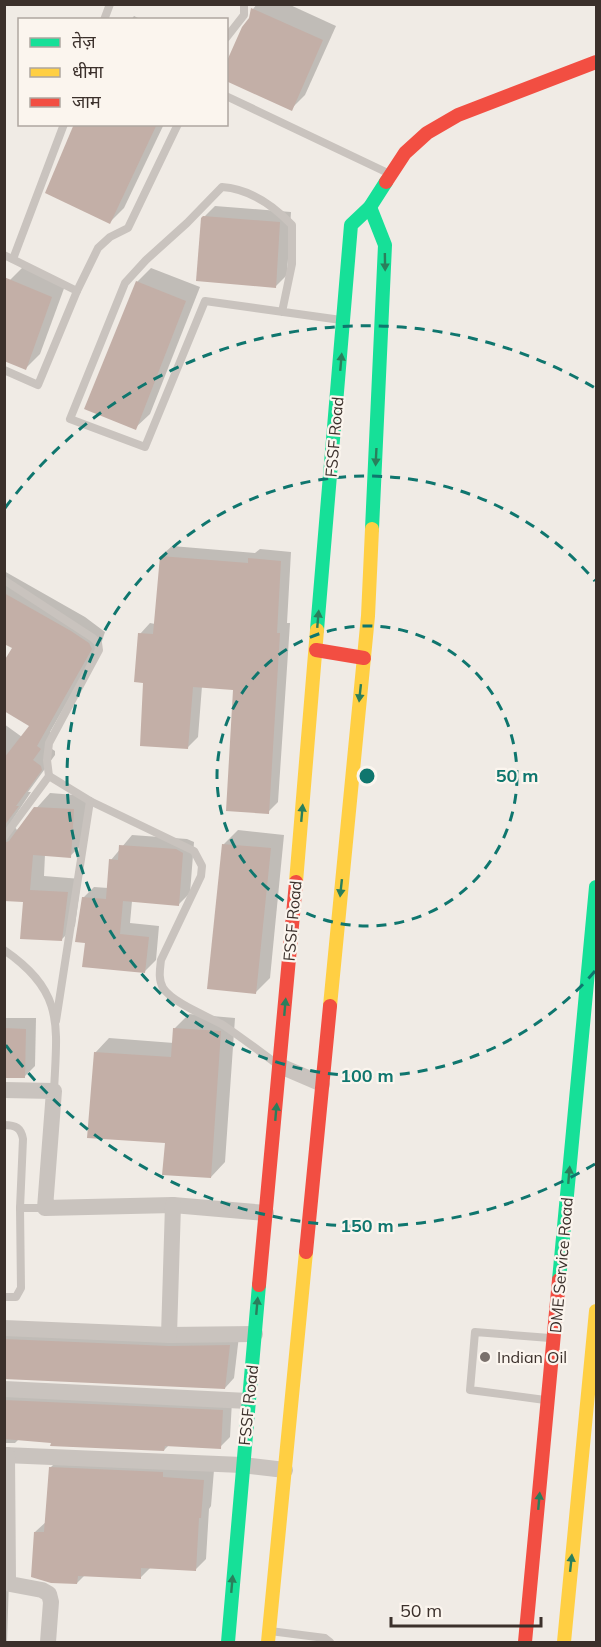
<svg xmlns="http://www.w3.org/2000/svg" width="601" height="1647" font-family="Mulish,'Noto Sans Devanagari',sans-serif">
<style>
.shadow{fill:#0003}
.building{fill:#c3afa7}
.lines{fill:none;stroke-linecap:round;stroke-linejoin:round}
.lane{stroke:#c9c3be;stroke-width:8}
.street{stroke:#c9c3be;stroke-width:16}
.fast{stroke:#16e098;stroke-width:14}
.slow{stroke:#ffcf43;stroke-width:14}
.jam{stroke:#f24e42;stroke-width:14}
.oneway{fill:#2a7f5c}
.ring{fill:none;stroke:#0f766e;stroke-width:3;stroke-dasharray:10 8}
.poi-dot{fill:#7a716c;stroke:#fbf5ee;stroke-width:2}
.labels{text-anchor:middle;dominant-baseline:central;stroke-width:4.5;stroke-linejoin:round;paint-order:stroke}
.street-label{font-size:16px;fill:#3b302b;stroke:#fbf5ee}
.poi-label{font-size:16px;fill:#3b302b;stroke:#fbf5ee;text-anchor:start}
.centre{fill:#0f766e;stroke:#fbf5ee;stroke-width:3}
.ring-label{font-size:18px;text-anchor:middle;font-weight:bold;fill:#0f766e;stroke:#fbf5ee;stroke-width:4.5;stroke-linejoin:round;paint-order:stroke}
</style>
<rect width="100%" height="100%" fill="#f0ebe5"/>
<!-- shadow -->
<g class="shadow">
<path d="M257 4H288L336 26 305 95 291 109 251 19 253 9Z"/>
<path d="M134 16 142 20H131Z"/>
<path d="M76 124H164L124 208 110 222 47 192Z"/>
<path d="M215 206 291 212 287 275 276 286 203 218Z"/>
<path d="M24 266 66 283 40 354 26 368 10 280Z"/>
<path d="M151 268 200 287 150 414 135 428 137 282Z"/>
<path d="M172 546 255 553 260 549 291 552 287 623H290L278 802 268 812 235 688 202 686 198 737 188 747 145 681 140 634 150 623 155 624 161 556Z"/>
<path d="M4 571 85 617 105 632 102 641 50 732 54 735 46 745 55 751V755L28 792H31L11 822 17 830 50 793 88 796 85 842 70 856 45 854 44 876 81 879 75 926 61 940 24 900 4 899V724L22 737 31 725 14 648 4 642Z"/>
<path d="M238 830 284 835 270 978 256 992 224 844Z"/>
<path d="M132 835 187 839 194 842 190 893 179 904 132 901 130 923 159 926 156 960 145 971 86 941 83 898 94 887 108 888 111 860Z"/>
<path d="M189 1014 235 1018 225 1162 211 1177 166 1142 95 1053 109 1038 174 1043 175 1028Z"/>
<path d="M4 1018H36L35 1066 24 1077 4 1076Z"/>
<path d="M4 1329 239 1336 234 1378 225 1388 4 1377Z"/>
<path d="M4 1384 232 1401 230 1437 220 1447 169 1445 164 1450 19 1439 15 1443H4Z"/>
<path d="M4 1449 9 1578 7 1642H4Z"/>
<path d="M61 1457 214 1470 211 1506 209 1509 206 1559 195 1570 151 1567 140 1578 85 1575 77 1583 35 1532 47 1521 50 1468Z"/>
</g>
<!-- building -->
<g class="building">
<path d="M251 8 323 40 292 111 226 81V63L242 27 249 18Z"/>
<path d="M74 124H157L110 224 45 193Z"/>
<path d="M203 216 280 222 276 288 196 281 201 218Z"/>
<path d="M4 277 52 297 26 370 4 361Z"/>
<path d="M136 281 186 301 136 430 84 409Z"/>
<path d="M160 556 248 563V558L281 561 277 633H280L269 814 226 811 233 690 193 687 188 749 140 746 143 683 134 682 138 633 153 634Z"/>
<path d="M4 593 71 631 89 643 92 649 37 746 41 749 33 760 41 766 42 770 16 806H19L4 826V758L29 726 4 711V661L12 648 4 644Z"/>
<path d="M34 807 74 809 71 858 33 855 30 890 68 892 62 941 20 939 23 902 4 901V843L9 841Z"/>
<path d="M222 844 271 848 256 994 207 989Z"/>
<path d="M119 845 176 849 183 853 179 906 123 901 120 934 149 937 145 973 82 967 85 943 75 942 82 897 106 899 109 859 118 860Z"/>
<path d="M4 1028 26 1029 25 1078H4Z"/>
<path d="M173 1028 221 1031 211 1178 162 1175 165 1143 87 1138 94 1052 171 1057Z"/>
<path d="M4 1339 169 1346 230 1345 225 1389 4 1379Z"/>
<path d="M4 1400 223 1410 221 1449 165 1446 164 1451 50 1446 51 1443 4 1439Z"/>
<path d="M49 1467 163 1472V1477L204 1480 201 1518H199L196 1571 141 1568V1579L78 1576 77 1584 51 1583 31 1577 34 1532H44Z"/>
</g>
<g class="lines">
<!-- lane -->
<g class="lane">
<path d="M104 20 110 4"/>
<path d="M226 38 244 15V4"/>
<path d="M226 96 390 174"/>
<path d="M4 255 77 291"/>
<path d="M13 259 64 124"/>
<path d="M282 312 292 264V225C273 205 250 189 222 187L187 223 146 260 125 283 70 419 145 447 205 301 341 320"/>
<path d="M4 370 38 385 77 291 98 248 110 237 128 228 178 124"/>
<path d="M4 580 93 638 98 643 99 650 49 743 47 760 49 776 4 837"/>
<path d="M49 776 90 801 194 851 202 866 201 876 161 960C160 969 158 979 163 988 173 1003 207 1016 223 1025 241 1037 259 1051 277 1064"/>
<path d="M4 950C65 992 57 1025 54 1091"/>
<path d="M56 1021 90 801"/>
<path d="M4 1125C16 1125 21 1128 23 1139L20 1208 21 1288 16 1297H4"/>
<path d="M20 1208H45"/>
<path d="M545 1400 470 1390 475 1332 550 1338"/>
<path d="M270 1631 325 1638 330 1642"/>
</g>
<!-- street -->
<g class="street">
<path d="M280 1066 322 1084"/>
<path d="M4 1090 54 1091 45 1208 173 1205 266 1213"/>
<path d="M4 1328 169 1335 255 1334"/>
<path d="M169 1335 173 1205"/>
<path d="M4 1389 248 1401"/>
<path d="M4 1455 242 1465 285 1470"/>
<path d="M7 1455 8 1579 10 1584 42 1590 49 1594 51 1602 48 1642"/>
</g>
<!-- fast -->
<g class="fast">
<path d="M370 207 385 245 372 529"/>
<path d="M317 630 351 225 370 207 386 182"/>
<path d="M559 1280 596 887"/>
<path d="M228 1642 259 1285"/>
</g>
<!-- slow -->
<g class="slow">
<path d="M296 882 317 630"/>
<path d="M330 1006 368 616 372 529"/>
<path d="M268 1642 306 1252"/>
<path d="M564 1642 596 1311"/>
</g>
<!-- jam -->
<g class="jam">
<path d="M386 182 405 153 427 133 458 115 596 62"/>
<path d="M316 650 364 658"/>
<path d="M306 1252 330 1006"/>
<path d="M259 1285 296 882"/>
<path d="M525 1642 559 1280"/>
</g>
</g>
<!-- one-way arrows -->
<defs><path id="oneway-solid" d="M-6-.8H1V-3.2L6.5 0L1 3.2V.8H-6Z" transform="scale(1.5)"/></defs>
<g class="oneway">
<use href="#oneway-solid" transform="translate(385 262) rotate(89)"/>
<use href="#oneway-solid" transform="translate(341 362) rotate(-85)"/>
<use href="#oneway-solid" transform="translate(376 457) rotate(93)"/>
<use href="#oneway-solid" transform="translate(318 619) rotate(-85)"/>
<use href="#oneway-solid" transform="translate(360 693) rotate(96)"/>
<use href="#oneway-solid" transform="translate(302 813) rotate(-85)"/>
<use href="#oneway-solid" transform="translate(341 888) rotate(96)"/>
<use href="#oneway-solid" transform="translate(285 1007) rotate(-85)"/>
<use href="#oneway-solid" transform="translate(276 1112) rotate(-85)"/>
<use href="#oneway-solid" transform="translate(569 1175) rotate(-85)"/>
<use href="#oneway-solid" transform="translate(257 1306) rotate(-85)"/>
<use href="#oneway-solid" transform="translate(539 1501) rotate(-85)"/>
<use href="#oneway-solid" transform="translate(571 1563) rotate(-84)"/>
<use href="#oneway-solid" transform="translate(232 1584) rotate(-85)"/>
</g>
<!-- distance rings -->
<g class="ring">
<circle cx="367" cy="776" r="150"/>
<path d="M595 971A300 300 0 1 1 595 581"/>
<path d="M595 1164A450 450 0 0 1 5 1044M5 508A450 450 0 0 1 595 388"/>
</g>
<!-- markers -->
<circle class="poi-dot" cx="485" cy="1357" r="6"/>
<g class="labels">
<!-- street labels -->
<g class="street-label">
<text transform="translate(334 437) rotate(-85)">FSSF Road</text>
<text transform="translate(292 921) rotate(-85)">FSSF Road</text>
<text transform="translate(561 1265) rotate(-85)">DME Service Road</text>
<text transform="translate(248 1405) rotate(-84)">FSSF Road</text>
</g>
<!-- poi labels -->
<g class="poi-label">
<text x="497" y="1357">Indian Oil</text>
</g>
</g>
<circle cx="367" cy="776" r="9" class="centre"/>
<g class="ring-label">
<text x="517" y="782">50 m</text>
<text x="367" y="1082">100 m</text>
<text x="367" y="1232">150 m</text>
</g>
<!-- border -->
<rect width="601" height="1647" fill="none" stroke="#3b302b" stroke-width="12"/>
<!-- legend -->
<rect x="18" y="18" width="210" height="108" fill="#fbf5ee" stroke="#aea6a0" stroke-width="1.5"/>
<rect x="30" y="38" width="30" height="9" fill="#16e098" stroke="#aea6a0" stroke-width="1.5"/>
<text x="72" y="48" font-size="18" fill="#3b302b">तेज़</text>
<rect x="30" y="68" width="30" height="9" fill="#ffcf43" stroke="#aea6a0" stroke-width="1.5"/>
<text x="72" y="78" font-size="18" fill="#3b302b">धीमा</text>
<rect x="30" y="98" width="30" height="9" fill="#f24e42" stroke="#aea6a0" stroke-width="1.5"/>
<text x="72" y="108" font-size="18" fill="#3b302b">जाम</text>
<!-- scale -->
<path d="M391 1617v9h150v-9" fill="none" stroke="#3b302b" stroke-width="3"/>
<text x="400" y="1617" font-size="18" fill="#3b302b" stroke="#fbf5ee" stroke-width="4.5" paint-order="stroke">50 m</text>
</svg>
